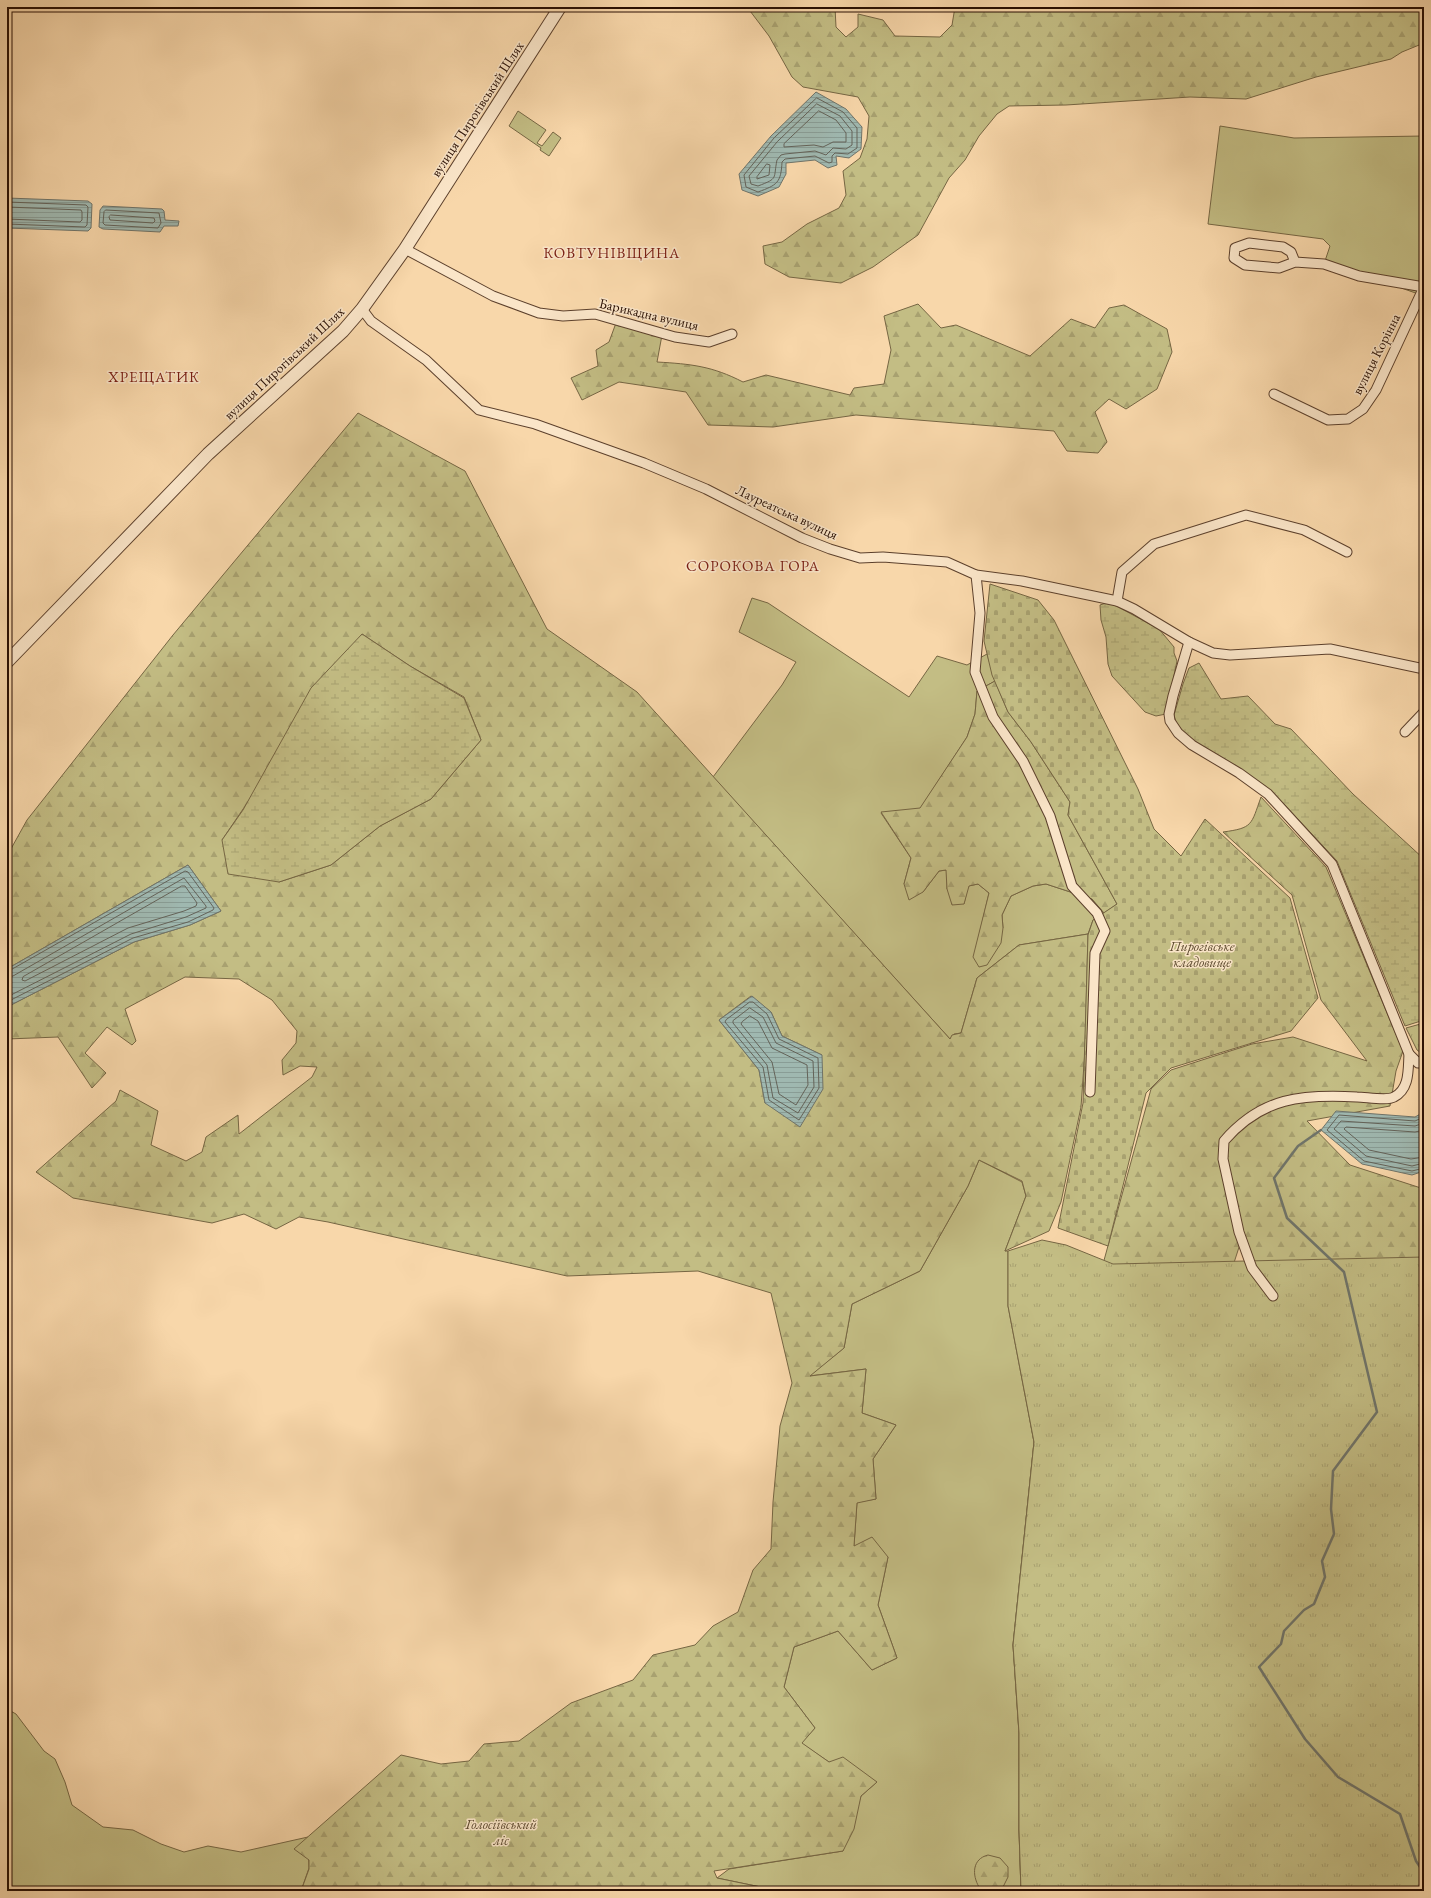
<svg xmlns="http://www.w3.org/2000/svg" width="1431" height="1898" font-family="'EB Garamond',serif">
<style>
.green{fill:#c3bd84;stroke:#766643}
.forest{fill:url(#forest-firs);stroke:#766643;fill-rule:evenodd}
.wetland{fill:url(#wetland-marsh);stroke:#766643}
.cemetery{fill:url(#cemetery-stones);stroke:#766643}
.park{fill:url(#park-tufts);stroke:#766643}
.water{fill:url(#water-rules);stroke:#6f746a}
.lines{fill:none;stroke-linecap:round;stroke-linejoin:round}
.shore{stroke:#646359;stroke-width:1}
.stream{stroke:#6f746a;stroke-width:2.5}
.minor-casing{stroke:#5c402c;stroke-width:11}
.tertiary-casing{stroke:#5c402c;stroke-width:14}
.minor{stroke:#fae5c8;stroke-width:9}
.tertiary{stroke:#fae5c8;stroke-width:12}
.labels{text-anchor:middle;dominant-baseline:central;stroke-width:3;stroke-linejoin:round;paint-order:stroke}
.street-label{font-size:14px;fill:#280e02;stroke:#fae5c8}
.park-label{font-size:14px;font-style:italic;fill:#5e4b30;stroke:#fae5c8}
.neighbourhood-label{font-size:15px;letter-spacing:1px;fill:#7a1f14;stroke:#fae5c8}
</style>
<defs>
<pattern id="forest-firs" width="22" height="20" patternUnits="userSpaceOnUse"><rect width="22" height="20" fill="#c3bd84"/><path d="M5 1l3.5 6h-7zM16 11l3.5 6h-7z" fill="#a8a170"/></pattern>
<pattern id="wetland-marsh" width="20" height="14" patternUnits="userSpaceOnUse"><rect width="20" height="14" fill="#c3bd84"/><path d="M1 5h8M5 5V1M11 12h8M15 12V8" fill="none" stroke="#a8a170"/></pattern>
<pattern id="cemetery-stones" width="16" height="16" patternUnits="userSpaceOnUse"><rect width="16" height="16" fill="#c3bd84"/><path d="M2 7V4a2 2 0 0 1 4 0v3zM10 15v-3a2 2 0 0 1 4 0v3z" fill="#a8a170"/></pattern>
<pattern id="park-tufts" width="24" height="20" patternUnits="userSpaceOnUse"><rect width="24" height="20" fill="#c3bd84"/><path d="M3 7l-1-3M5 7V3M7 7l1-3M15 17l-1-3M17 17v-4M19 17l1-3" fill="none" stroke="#a8a170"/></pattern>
<pattern id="water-rules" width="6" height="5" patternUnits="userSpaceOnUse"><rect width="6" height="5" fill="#9fb8b0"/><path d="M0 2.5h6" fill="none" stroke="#899d96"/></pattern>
</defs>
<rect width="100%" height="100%" fill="#f8d7aa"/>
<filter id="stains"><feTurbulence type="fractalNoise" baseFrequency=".005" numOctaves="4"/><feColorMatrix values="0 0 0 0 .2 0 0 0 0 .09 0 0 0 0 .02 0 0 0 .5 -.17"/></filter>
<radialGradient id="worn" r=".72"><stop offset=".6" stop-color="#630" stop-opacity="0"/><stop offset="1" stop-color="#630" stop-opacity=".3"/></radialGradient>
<!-- green -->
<g class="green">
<path d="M518 111 546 130 537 143 542 146 553 132 561 138 549 156 540 150 541 148 509 126Z"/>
<path d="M1220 126 1294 138 1424 136V296L1325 261 1330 246 1323 239 1208 224Z"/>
<path d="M752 598 768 603 909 697 937 656 967 665 987 654 995 681 977 691 975 714 967 737 920 809 881 813 911 858 904 884 923 892 939 871 947 870V889L964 904 968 886 978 884 989 893 978 940 1003 928 1002 915 1011 896 1033 886 1046 884 1092 899 1104 913 1093 920 1088 934 1019 945 977 978 961 1033 954 1034 950 1039 713 777 782 685 796 662 739 632Z"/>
<path d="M979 1160 1022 1182 1026 1196 1005 1251H1008V1306L1034 1442 1013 1645 1019 1733V1830L1021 1891H780L717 1878 729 1869 843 1851 861 1796 877 1782 829 1762 801 1743 815 1728 784 1687 794 1647 838 1631 872 1670 897 1658 878 1605 888 1557 854 1546 857 1502 876 1499 873 1459 896 1425 862 1413 866 1369 809 1376 844 1348 852 1304 920 1271 968 1186Z"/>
<path d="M7 1709 16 1714 44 1751 55 1759 65 1782 72 1805 103 1827 133 1830 161 1844 184 1852 208 1846 241 1852 308 1837 309 1868 301 1891H7Z"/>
</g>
<!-- forest -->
<g class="forest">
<path d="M747 7H835L836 27 846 37 858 27V14L883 20 895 36 940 37 952 25 955 7H1424V43L1402 52 1391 59 1316 77 1246 99 1190 97 1066 105 1009 106 997 114 979 136 965 160 949 178 918 235 873 267 841 283 789 277 765 264 763 246 782 242 807 224 839 208 846 195 843 171 860 158 867 139 869 116 858 97 803 87 792 77 769 36Z"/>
<path d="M918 304 941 328 956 325 1030 356 1071 319 1095 328 1109 308 1124 305 1167 329 1172 352 1157 389 1126 409 1109 399 1095 412 1107 442 1098 453 1067 451 1054 431 856 415 773 427 708 425 686 392 619 382 582 400 571 378 598 366 596 350 609 342 616 323 662 335 657 362C691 364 712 366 743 382L766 375 850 395 854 388 884 384 891 350 884 316Z"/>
<path d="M358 413 465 471 547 629 637 692 950 1039 952 1035 961 1033 977 978 1019 945 1088 934 1085 1050 1081 1107 1061 1202 1049 1231 1005 1251 1026 1196 1022 1181 979 1160 968 1186 920 1271 852 1304 844 1348 810 1376 866 1369 862 1413 896 1425 873 1459 876 1499 857 1503 854 1546 872 1537 888 1557 878 1605 897 1658 872 1670 838 1631 794 1647 784 1687 815 1728 802 1743 829 1762 843 1757 877 1782 861 1796 854 1829 843 1851 714 1871 717 1878 780 1891H301L309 1869V1860L294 1849 401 1755 441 1764 469 1761 484 1744 519 1741 571 1703 633 1680 653 1655 695 1645 713 1626 738 1612 753 1570 771 1549 773 1502 780 1426 792 1383 771 1293 698 1271 567 1276 328 1222 299 1217 276 1229 244 1214 212 1223 73 1198 36 1172 116 1101 120 1090 158 1111 151 1145 186 1161 202 1152 206 1137 238 1115 239 1134 312 1077 317 1067 300 1066 283 1075 282 1060 296 1043 297 1031 272 1000 239 979 185 977 125 1009 136 1041 132 1045 107 1027 85 1053 106 1073 92 1088 58 1037 7 1039V1007L134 942 190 925 221 911 188 865 7 969V856L27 820 173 635ZM362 634 410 666 464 697 481 740 431 799 380 826 331 865 279 882 222 840ZM751 996 771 1012 782 1036 822 1055 765 1103 759 1070 719 1020Z"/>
<path d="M995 681 1008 712 1031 742 1070 802 1068 815 1117 904 1104 913 1092 899 1046 884 1033 886 1011 896 1002 915 1003 928 1001 943 987 965 979 967 973 957 989 893 978 884 969 886 964 904 952 905 947 889 946 870 939 871 923 892 909 900 904 884 911 858 881 812 920 808 967 737 975 714 977 691Z"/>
<path d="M1261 797 1326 867 1403 1051 1396 1071 1390 1106 1307 1121 1350 1165 1424 1189V1241L1420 1245V1266L1424 1269V1891H1021L1019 1830V1733L1013 1645 1034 1442 1019 1359 1092 1264 1268 1285 1241 1241 1231 1272 1103 1264 1151 1089 1171 1070 1252 1044 1293 1037 1367 1061 1321 1000 1292 895 1223 832C1253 828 1251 825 1261 797Z"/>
<path d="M988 1855 1000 1858 1008 1867V1877L1003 1887 991 1890 979 1887C972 1875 972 1859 988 1855Z"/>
</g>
<!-- wetland -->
<g class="wetland">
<path d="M1109 602 1159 629 1174 647V653L1177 661 1166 714 1156 716 1145 712 1112 676 1108 664 1106 637 1101 620 1100 605Z"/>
<path d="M362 634 410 666 464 698 481 740 431 799 380 826 331 865 279 882 228 874 222 840 243 810 311 688Z"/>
<path d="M1199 663 1221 699 1248 696 1275 724 1291 729 1353 794 1424 859V1020L1405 1026 1337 861 1282 802 1242 772 1187 737 1176 722 1174 715 1183 684 1189 668Z"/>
</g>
<!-- cemetery -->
<path class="cemetery" d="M990 584 1038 600 1054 620 1138 789 1154 829 1181 856 1205 819 1290 898 1318 998 1291 1031 1171 1068 1146 1093 1108 1246 1058 1228 1083 1103 1088 935 1093 920 1117 904 1068 815 1070 802 1031 742 1008 712 992 675 984 641Z"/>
<!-- park -->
<g class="park">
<path d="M1424 1023V1055L1417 1050 1406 1028Z"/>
<path d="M1042 1240 1066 1245 1113 1264 1424 1257V1891H1021L1019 1830V1733L1013 1645 1034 1442 1008 1306V1251Z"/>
</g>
<!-- water -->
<g class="water">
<path d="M816 92 846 109 862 127 861 149 849 158 836 156 837 165 828 168 815 160 786 163V174L779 187 758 196 742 190 739 174 771 136Z"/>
<path d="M7 198 88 201 92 204 91 228 88 231 7 228Z"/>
<path d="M103 206 162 209 164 211 165 220 179 221 178 226H164L160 232 103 229 99 227 100 210Z"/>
<path d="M188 865 221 911 190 925 134 942 7 1007V969Z"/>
<path d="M752 996 771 1012 782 1036 822 1055 823 1089 800 1127 765 1103 759 1070 719 1020Z"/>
<path d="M1336 1111 1415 1117 1424 1112V1171L1412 1175 1362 1164 1321 1130Z"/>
</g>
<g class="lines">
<!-- shore -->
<g class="shore">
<path d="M817 98 843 112 857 128V148L848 154 835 153 832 156V162L829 163 815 156 785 159 782 162C781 183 777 185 758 192L746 187 744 175 774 138Z"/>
<path d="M817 104 840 116 852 131V145L846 149 833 148 826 155 815 151 785 154 781 155 777 160C773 179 779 178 758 186L751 184 749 176 777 142Z"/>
<path d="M819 111 836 120 846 133V142H833L823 147 814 145 784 147V144Z"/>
<path d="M767 164 770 165 769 175 757 179V177Z"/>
<path d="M7 202 86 205 88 207 87 225 85 227 7 224"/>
<path d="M7 207 81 210 82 212V220L80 222 7 219"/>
<path d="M106 210 159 213 161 223 158 228 105 225 103 223 104 212Z"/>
<path d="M111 215 154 218 155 221 153 223 110 220 109 217Z"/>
<path d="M182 886H185L197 903 196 906 184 911 128 928 25 981 22 980 23 977Z"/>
<path d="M7 972 185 871 188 872 214 908 213 910 188 922 133 938 7 1002"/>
<path d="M7 977 13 976 184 878 206 906V908L186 917 131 934 7 997"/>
<path d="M750 1002H753L767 1014 779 1039 818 1058 819 1088 799 1120 769 1100 763 1067 725 1022 726 1020Z"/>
<path d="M750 1008 763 1017 776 1043 813 1061 814 1087 798 1113 773 1098 767 1065 733 1023V1021Z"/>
<path d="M750 1016 758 1021 772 1048 807 1065 808 1085 796 1105 779 1094 772 1062 741 1024 742 1022Z"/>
<path d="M1424 1117 1415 1121 1339 1115 1327 1130 1364 1161 1412 1171 1424 1168"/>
<path d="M1424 1123 1415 1126 1341 1121 1334 1129 1366 1156 1412 1166 1424 1163"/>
<path d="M1424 1130 1415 1132 1346 1127 1344 1129 1369 1150 1411 1159 1424 1157"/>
</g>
<!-- stream -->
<path class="stream" d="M1321 1130 1298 1146 1274 1178 1287 1218 1344 1272 1377 1412 1333 1471 1331 1509 1334 1534 1322 1561 1325 1577 1314 1604 1304 1610 1284 1631 1281 1644 1259 1667 1305 1739 1338 1777 1400 1814 1416 1861 1424 1873"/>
<!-- minor casing -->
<g class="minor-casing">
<g id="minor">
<path d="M405 249 493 296 539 313 563 316 595 314 675 337 709 342 732 334"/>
<path d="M1295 262 1291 252 1283 247 1249 243 1235 248 1234 258 1245 265 1279 268 1295 262 1324 264 1359 276 1418 286 1424 289"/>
<path d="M362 309 371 321 426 360 479 410 535 424 644 463 706 489 802 538 830 549 860 558 883 557 947 562 976 575 1022 581 1117 601 1134 609 1189 642 1213 653 1230 655 1330 649 1424 669"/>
<path d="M1274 394 1328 420 1348 419 1363 409 1376 390 1424 287"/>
<path d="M976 575 980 613 975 672 993 717 1023 761 1050 816 1072 886 1097 913 1105 931 1095 953 1090 1092"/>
<path d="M1117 601 1122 572 1154 544 1246 515 1304 530 1347 552"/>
<path d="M1189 642 1173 696 1169 714 1170 721 1178 733 1192 745 1239 773 1268 794 1332 864 1409 1054C1408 1069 1410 1089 1394 1097 1387 1101 1366 1097 1357 1097 1302 1094 1262 1097 1224 1141L1223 1159 1239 1232 1252 1268 1273 1296"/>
<path d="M1405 732 1424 712"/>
<path d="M1409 1054 1418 1063 1424 1060"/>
</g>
</g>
<!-- tertiary casing -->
<g class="tertiary-casing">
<path id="tertiary" d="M7 662 208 454 343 331 362 309 405 249 560 7"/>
</g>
<!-- minor -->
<use href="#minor" class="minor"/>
<!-- tertiary -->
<use href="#tertiary" class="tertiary"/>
</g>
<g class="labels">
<!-- street labels -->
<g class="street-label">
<text transform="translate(477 109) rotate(-57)">вулиця Пирогівський Шлях</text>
<text transform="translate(649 314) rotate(13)">Барикадна вулиця</text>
<text transform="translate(1376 354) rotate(-63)">вулиця Корінна</text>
<text transform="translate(284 363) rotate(-43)">вулиця Пирогівський Шлях</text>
<text transform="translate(787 512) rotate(25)">Лауреатська вулиця</text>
</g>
<!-- park labels -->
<g class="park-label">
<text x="1202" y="946">Пирогівське<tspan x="1202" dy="16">кладовище</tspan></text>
<text x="501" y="1824">Голосіївський<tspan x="501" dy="16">ліс</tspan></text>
</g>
<!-- neighbourhood labels -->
<g class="neighbourhood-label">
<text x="612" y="252">КОВТУНІВЩИНА</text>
<text x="154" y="376">ХРЕЩАТИК</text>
<text x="753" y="565">СОРОКОВА ГОРА</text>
</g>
</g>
<!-- margin -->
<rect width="1431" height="1898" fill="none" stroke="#f8d7aa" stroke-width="24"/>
<rect x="8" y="8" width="1415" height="1882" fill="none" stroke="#280e02" stroke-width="2"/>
<rect x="12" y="12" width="1407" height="1874" fill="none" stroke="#280e02"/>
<rect width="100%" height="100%" filter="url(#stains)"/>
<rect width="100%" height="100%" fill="url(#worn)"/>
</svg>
